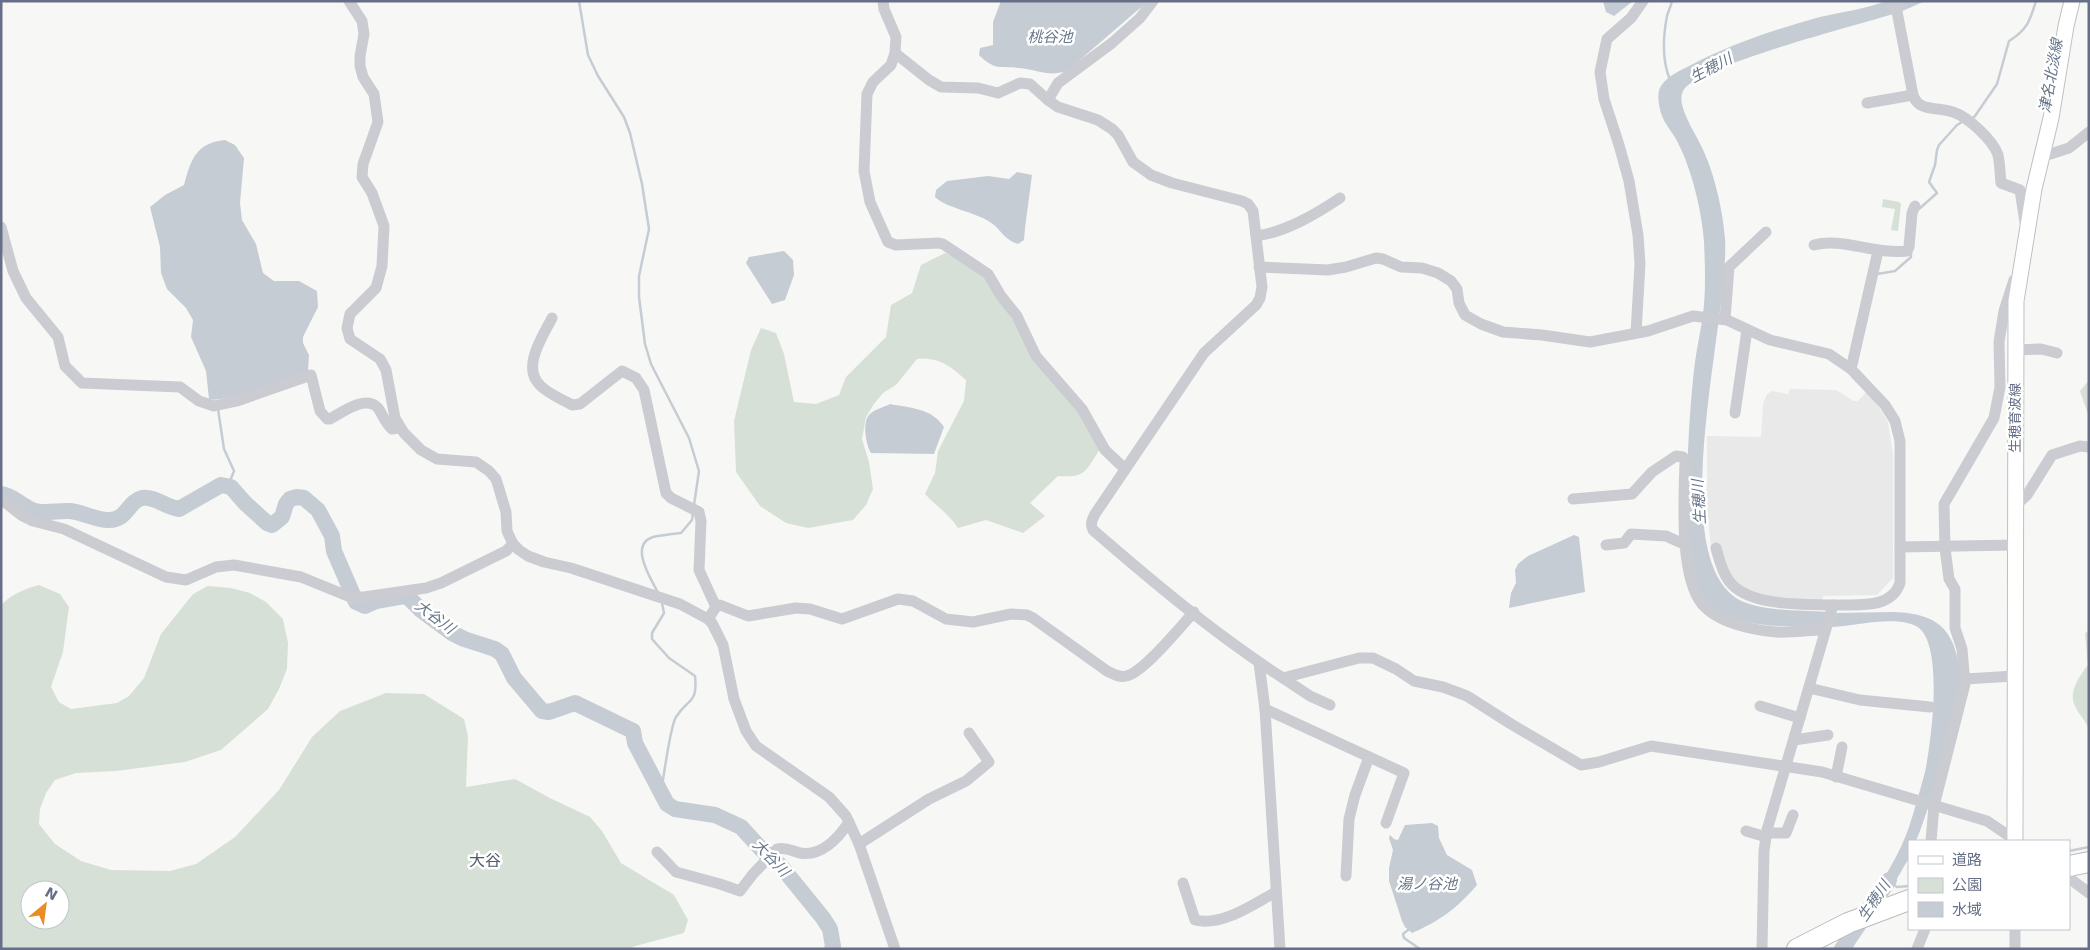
<svg xmlns="http://www.w3.org/2000/svg" width="2090" height="950" font-family="'DejaVu Sans','Noto Sans JP',sans-serif">
<style>
.built{fill:#e8e9e8}
.green{fill:#d7e0d6;fill-rule:evenodd}
.water{fill:#c6ccd3}
.lines{fill:none;stroke-linecap:round;stroke-linejoin:round}
.stream{stroke:#c6ccd3;stroke-width:2.5}
.river{stroke:#c6ccd3;stroke-width:16}
.secondary-casing{stroke:#bdbfc5;stroke-width:17}
.highway-casing{stroke:#babcc0;stroke-width:22}
.street{stroke:#cbccd1;stroke-width:11}
.secondary{stroke:#fff;stroke-width:15}
.highway{stroke:#fff;stroke-width:20}
.labels{text-anchor:middle;dominant-baseline:central;stroke-width:5;stroke-linejoin:round;paint-order:stroke}
.street-label{font-size:14px;fill:#666f87;stroke:#fff}
.water-label{font-size:15px;font-style:italic;fill:#67768a;stroke:#fff}
.quarter-label{font-size:16px;fill:#545a6c;stroke:#fff}
</style>
<rect width="100%" height="100%" fill="#f7f8f5"/>
<!-- built -->
<path class="built" d="M1790 389 1836 390 1854 401H1858L1868 390 1888 422 1893 454V578L1877 595 1823 596V602L1767 598 1735 584 1729 575 1723 555 1711 548 1707 505V436L1761 437 1763 404 1767 394 1772 391 1788 394Z"/>
<!-- green -->
<g class="green">
<path d="M1883 199 1899 202 1901 204 1898 231 1891 230 1895 209 1882 207Z"/>
<path d="M945 253 959 258 989 281 1014 322 1080 413 1100 449C1085 472 1086 478 1058 476L1030 503 1045 516 1023 533 986 520 958 528C949 514 936 506 925 494L935 473 938 451 964 401 966 380C950 366 940 357 917 359L896 385 883 393 874 404 866 417 862 439 869 462 873 489 866 505 853 520 808 528 786 523 760 506 736 472 734 421 751 350 761 328 776 333 784 354 794 402 816 404 839 395 846 377 886 337 891 305 912 293 921 265Z"/>
<path d="M2089 380V417L2080 391Z"/>
<path d="M39 585 60 594 69 607 63 652 51 687 59 702 71 709 117 703 129 696 144 678 161 634 193 594 208 586 231 588 250 593 266 602 283 619 288 643 287 669 279 689 268 709 221 750 185 762 116 771 76 773 55 780 46 793 40 809 39 824 55 844 81 861 111 870 170 871 196 864 235 837 279 790 312 737 340 711 386 693 424 694 464 719 468 736 466 787 515 779 550 798 590 817 602 831 621 863 674 895 688 920 684 933 632 947 635 949H1V605C12 594 24 589 39 585ZM30 890H60V920H30Z"/>
<path d="M2089 631V730C2086 720 2079 715 2075 706 2068 691 2080 676 2088 665L2085 633Z"/>
</g>
<!-- water -->
<g class="water">
<path d="M1001 1H1144L1146 3 1067 71C1048 77 1038 70 1020 68 1001 66 995 71 979 55L980 48 993 45V22Z"/>
<path d="M1603 1H1633L1614 16 1606 12Z"/>
<path d="M1886 1H1925C1915 5 1906 10 1896 13 1863 24 1694 66 1683 91 1678 102 1686 115 1690 125 1695 134 1700 143 1704 152 1715 176 1723 212 1725 238 1730 317 1664 548 1736 598 1758 612 1801 610 1827 612L1821 626C1787 627 1731 629 1706 601 1677 567 1689 409 1695 362 1697 346 1701 330 1703 314 1706 291 1705 265 1704 242 1702 212 1692 170 1678 143 1674 134 1666 126 1662 116 1659 108 1656 93 1661 86 1667 76 1681 70 1691 65 1731 44 1776 29 1820 17 1842 12 1865 9 1886 1Z"/>
<path d="M225 140 235 145 244 158 240 203 242 220 256 244 263 273 274 281H299L317 291 318 307 303 337V343L309 355 308 372C288 378 226 404 209 399L206 371 191 337 193 320 186 308 167 289 161 273 160 247 150 207 165 195 184 185C191 159 196 143 225 140Z"/>
<path d="M1017 172 1032 175 1025 228 1024 240 1018 244C1003 239 1002 230 990 222 975 212 946 208 935 197L936 190 947 181 988 176 1009 179Z"/>
<path d="M784 251 793 260 794 275 785 300 772 304 746 263 749 257Z"/>
<path d="M890 404C910 408 932 408 944 427L934 454 871 453C866 445 862 423 869 415 873 410 884 407 890 404Z"/>
<path d="M1574 535 1579 537 1585 592 1509 608 1511 593 1516 583 1515 570 1518 564 1528 556Z"/>
<path d="M1893 612C1929 613 1951 623 1958 661 1960 669 1962 679 1961 687 1960 705 1949 732 1944 750 1936 781 1928 812 1916 841H1909V858L1888 894 1870 900C1885 877 1900 853 1909 827 1915 809 1920 790 1925 772 1931 744 1945 641 1916 626 1894 615 1855 626 1830 627L1835 613Z"/>
<path d="M1432 823 1438 826 1439 838 1447 855 1472 870 1477 885C1457 908 1440 921 1412 933L1405 927 1402 921 1389 881V868L1393 850 1389 838 1390 835 1394 839 1398 840 1405 825Z"/>
<path d="M1862 931 1852 949H1836L1841 938Z"/>
</g>
<g class="lines">
<!-- stream -->
<g class="stream">
<path d="M579 1 588 55 598 76 624 117 630 133 642 184 649 229 639 276V297L645 344 651 364 689 438 699 471 694 505"/>
<path d="M1670 80C1662 61 1663 37 1667 16 1668 11 1671 7 1672 1"/>
<path d="M1972 119 1975 116 1997 84 2009 41C2027 30 2030 21 2036 1"/>
<path d="M1919 209 1937 193 1929 182 1935 165 1937 150 1939 145 1957 125 1962 122"/>
<path d="M1877 274 1895 271 1911 257V252"/>
<path d="M218 409 224 449 234 471 228 486"/>
<path d="M658 593C652 580 628 545 653 537 662 535 672 534 681 533L692 520 693 513"/>
<path d="M661 791C664 777 670 726 676 717 688 698 698 704 695 676L669 658 652 639V633L664 613 662 603"/>
<path d="M2069 851 2089 847"/>
<path d="M1891 883 1897 887 1909 886"/>
<path d="M1408 930 1403 934 1404 938 1420 949"/>
</g>
<!-- river -->
<g class="river">
<path d="M1 494C14 496 20 505 32 510 45 515 57 510 70 511 83 512 95 520 108 520 127 521 128 501 142 498 155 496 167 508 179 509L221 485 231 487 245 503 267 523 272 525 282 517 286 504 290 499 297 497 304 498 318 510 332 536 334 551 356 602 365 606 376 601 404 596 409 598 421 610 452 633 464 639 495 649 502 654 514 678 542 711 549 712 575 703 633 731 635 743 667 804 675 809 715 815 741 827 764 852 780 865 823 918 830 929 833 946 832 949"/>
<path d="M1842 949 1889 880"/>
</g>
<!-- secondary casing -->
<g class="secondary-casing">
<path id="secondary" d="M2015 841 2016 301 2034 189 2051 118 2066 26 2072 1"/>
</g>
<!-- highway casing -->
<g class="highway-casing">
<g id="highway">
<path d="M2069 866 2089 862"/>
<path d="M1797 949 1848 923 1909 900"/>
</g>
</g>
<!-- street -->
<g class="street">
<path d="M349 1 362 21 364 34 360 56V66L363 77 374 94 378 122 363 164 362 177 372 193 384 226 382 266 376 288 350 314 347 328 350 339 380 359 386 370 395 418 404 433 421 450 437 459 476 462 489 471 496 479 500 492 506 512 507 531 513 544 519 550 528 556 544 562 571 568 680 604 708 619 712 623 723 645 734 699 746 731 756 746 829 797 846 816 859 844 895 949"/>
<path d="M883 1 884 9 896 37 895 53 891 65 873 82 867 94 864 171 870 202 888 242 896 245 939 243 943 244 988 274 1001 296 1017 316 1036 356 1082 409 1105 450 1125 469"/>
<path d="M1895 1 1913 95C1919 113 1938 106 1953 112 1968 117 1993 140 1998 155 2000 164 2000 174 2001 183L2020 190 2025 223"/>
<path d="M895 53 929 80 941 87 978 88 998 93 1020 83 1030 84 1048 100 1058 107 1098 120 1112 129 1118 135 1133 162 1151 175 1172 183 1242 201 1248 204 1253 211 1262 287 1260 298 1256 305 1204 353 1095 514C1092 520 1090 524 1093 530 1153 582 1216 635 1283 678L1359 658H1373L1396 669 1414 681 1443 687 1467 696 1511 724 1581 765 1599 762 1651 746 1822 772 1987 821 2015 840"/>
<path d="M1048 100 1058 83 1112 43 1140 18 1153 1"/>
<path d="M1867 103 1913 95"/>
<path d="M2041 157 2069 148 2089 132"/>
<path d="M1 227 13 271 26 298 58 337 65 366 82 383 180 387 199 401 214 406 237 401 311 375 320 411 327 419H330C341 413 366 394 378 408 383 415 385 423 392 429L400 428"/>
<path d="M1256 236C1286 232 1316 214 1340 198"/>
<path d="M1814 245C1841 237 1876 255 1907 251L1909 247 1912 213 1915 206"/>
<path d="M1259 267 1328 270 1346 267 1376 258 1383 259 1401 267 1422 268 1438 273 1451 281 1457 289 1459 303 1465 315 1481 324 1503 332 1542 335 1590 342 1648 331 1693 316 1727 320 1770 340 1829 354 1851 369 1885 405 1895 421 1900 441V583C1891 610 1857 604 1833 605L1767 830 1764 851 1762 949"/>
<path d="M552 318C543 336 522 366 539 384 545 392 563 400 572 405L580 404 622 371 636 378 644 390 666 493 671 498 699 512 701 521 699 570 716 607"/>
<path d="M1725 319 1729 267 1766 232"/>
<path d="M1636 333 1640 264 1638 235 1629 181 1619 145 1604 99 1600 72 1607 39 1631 18 1643 1"/>
<path d="M2016 350 2041 349 2057 353"/>
<path d="M1851 369 1878 251"/>
<path d="M1735 413 1747 330"/>
<path d="M1 499 21 515 33 521 64 529 166 577 186 580 216 567 234 565 301 577 350 597H364L426 588 441 583 506 551 513 544"/>
<path d="M1573 499 1632 494 1652 472 1676 456 1683 457 1685 462C1684 498 1679 575 1702 604 1718 623 1752 630 1776 632 1792 633 1809 630 1825 630"/>
<path d="M2015 506 2027 495 2052 455 2080 446 2089 447"/>
<path d="M1606 545 1624 543 1631 534 1666 536 1686 545"/>
<path d="M1900 547 2015 545"/>
<path d="M1716 548C1719 559 1722 572 1729 581 1748 607 1804 604 1833 605"/>
<path d="M708 619 716 607 720 605 748 616 796 608 810 609 842 619 898 599 913 601 946 619 973 622 1011 614 1027 615 1033 618 1107 671C1113 674 1119 678 1126 676 1143 673 1180 627 1194 612"/>
<path d="M1259 663 1265 709 1280 949"/>
<path d="M1283 678 1310 696 1330 705"/>
<path d="M1965 679 2014 676"/>
<path d="M1809 688 1860 700 1930 707"/>
<path d="M1760 706 1800 718"/>
<path d="M1265 709 1404 773 1386 823"/>
<path d="M1794 740 1828 735"/>
<path d="M1836 777 1842 747"/>
<path d="M1746 831 1766 837"/>
<path d="M1766 833H1786L1793 815"/>
<path d="M1931 841 1934 806 1965 684 1962 649 1955 628V589L1949 579 1945 548 1944 504 1994 418 2000 387 1999 342 2004 311 2014 280"/>
<path d="M859 844 929 799 966 781 989 762 969 733"/>
<path d="M657 852 676 872 720 884 740 891 753 874 777 849C786 847 792 851 800 853 822 857 839 837 849 822"/>
<path d="M1346 876 1349 819 1355 795 1369 757"/>
<path d="M2069 878 2089 893"/>
<path d="M1183 883 1195 920C1222 927 1253 904 1276 892"/>
<path d="M1917 949 1925 929"/>
<path d="M2015 949V929"/>
</g>
<!-- secondary -->
<use href="#secondary" class="secondary"/>
<!-- highway -->
<use href="#highway" class="highway"/>
</g>
<g class="labels">
<!-- street labels -->
<g class="street-label">
<text transform="translate(2015 418) rotate(-90)">生穂育波線</text>
</g>
<!-- water labels -->
<g class="water-label">
<text x="1050" y="37">桃谷池</text>
<text transform="translate(1711 68) rotate(-28)">生穂川</text>
<text transform="translate(2051 76) rotate(-80)">津名北淡線</text>
<text transform="translate(1699 502) rotate(-93)">生穂川</text>
<text transform="translate(435 617) rotate(37)">大谷川</text>
<text transform="translate(771 858) rotate(46)">大谷川</text>
<text x="1427" y="884">湯ノ谷池</text>
<text transform="translate(1874 901) rotate(-56)">生穂川</text>
</g>
<!-- quarter labels -->
<g class="quarter-label">
<text x="485" y="860">大谷</text>
</g>
</g>
<!-- border -->
<rect width="2090" height="950" fill="none" stroke="#666f87" stroke-width="5"/>
<!-- legend -->
<rect x="1908" y="840" width="162" height="90" fill="#ffffff" stroke="#c2c5cf"/>
<rect x="1918" y="856" width="25" height="8" fill="#ffffff" stroke="#c2c5cf"/>
<text x="1952" y="865" font-size="15" fill="#666f87">道路</text>
<rect x="1918" y="878" width="25" height="15" fill="#d7e0d6" stroke="#c2c5cf"/>
<text x="1952" y="890" font-size="15" fill="#666f87">公園</text>
<rect x="1918" y="902" width="25" height="15" fill="#c6ccd3" stroke="#c2c5cf"/>
<text x="1952" y="915" font-size="15" fill="#666f87">水域</text>
<!-- north arrow -->
<g transform="translate(45 905) rotate(29)"><circle r="24" fill="#ffffff" stroke="#c2c5cf"/>
<path d="M0-4L9 19L0 12L-9 19Z" fill="#e98c24"/>
<text y="-8" font-size="14" font-weight="bold" text-anchor="middle" fill="#666f87">N</text>
</g>
</svg>
